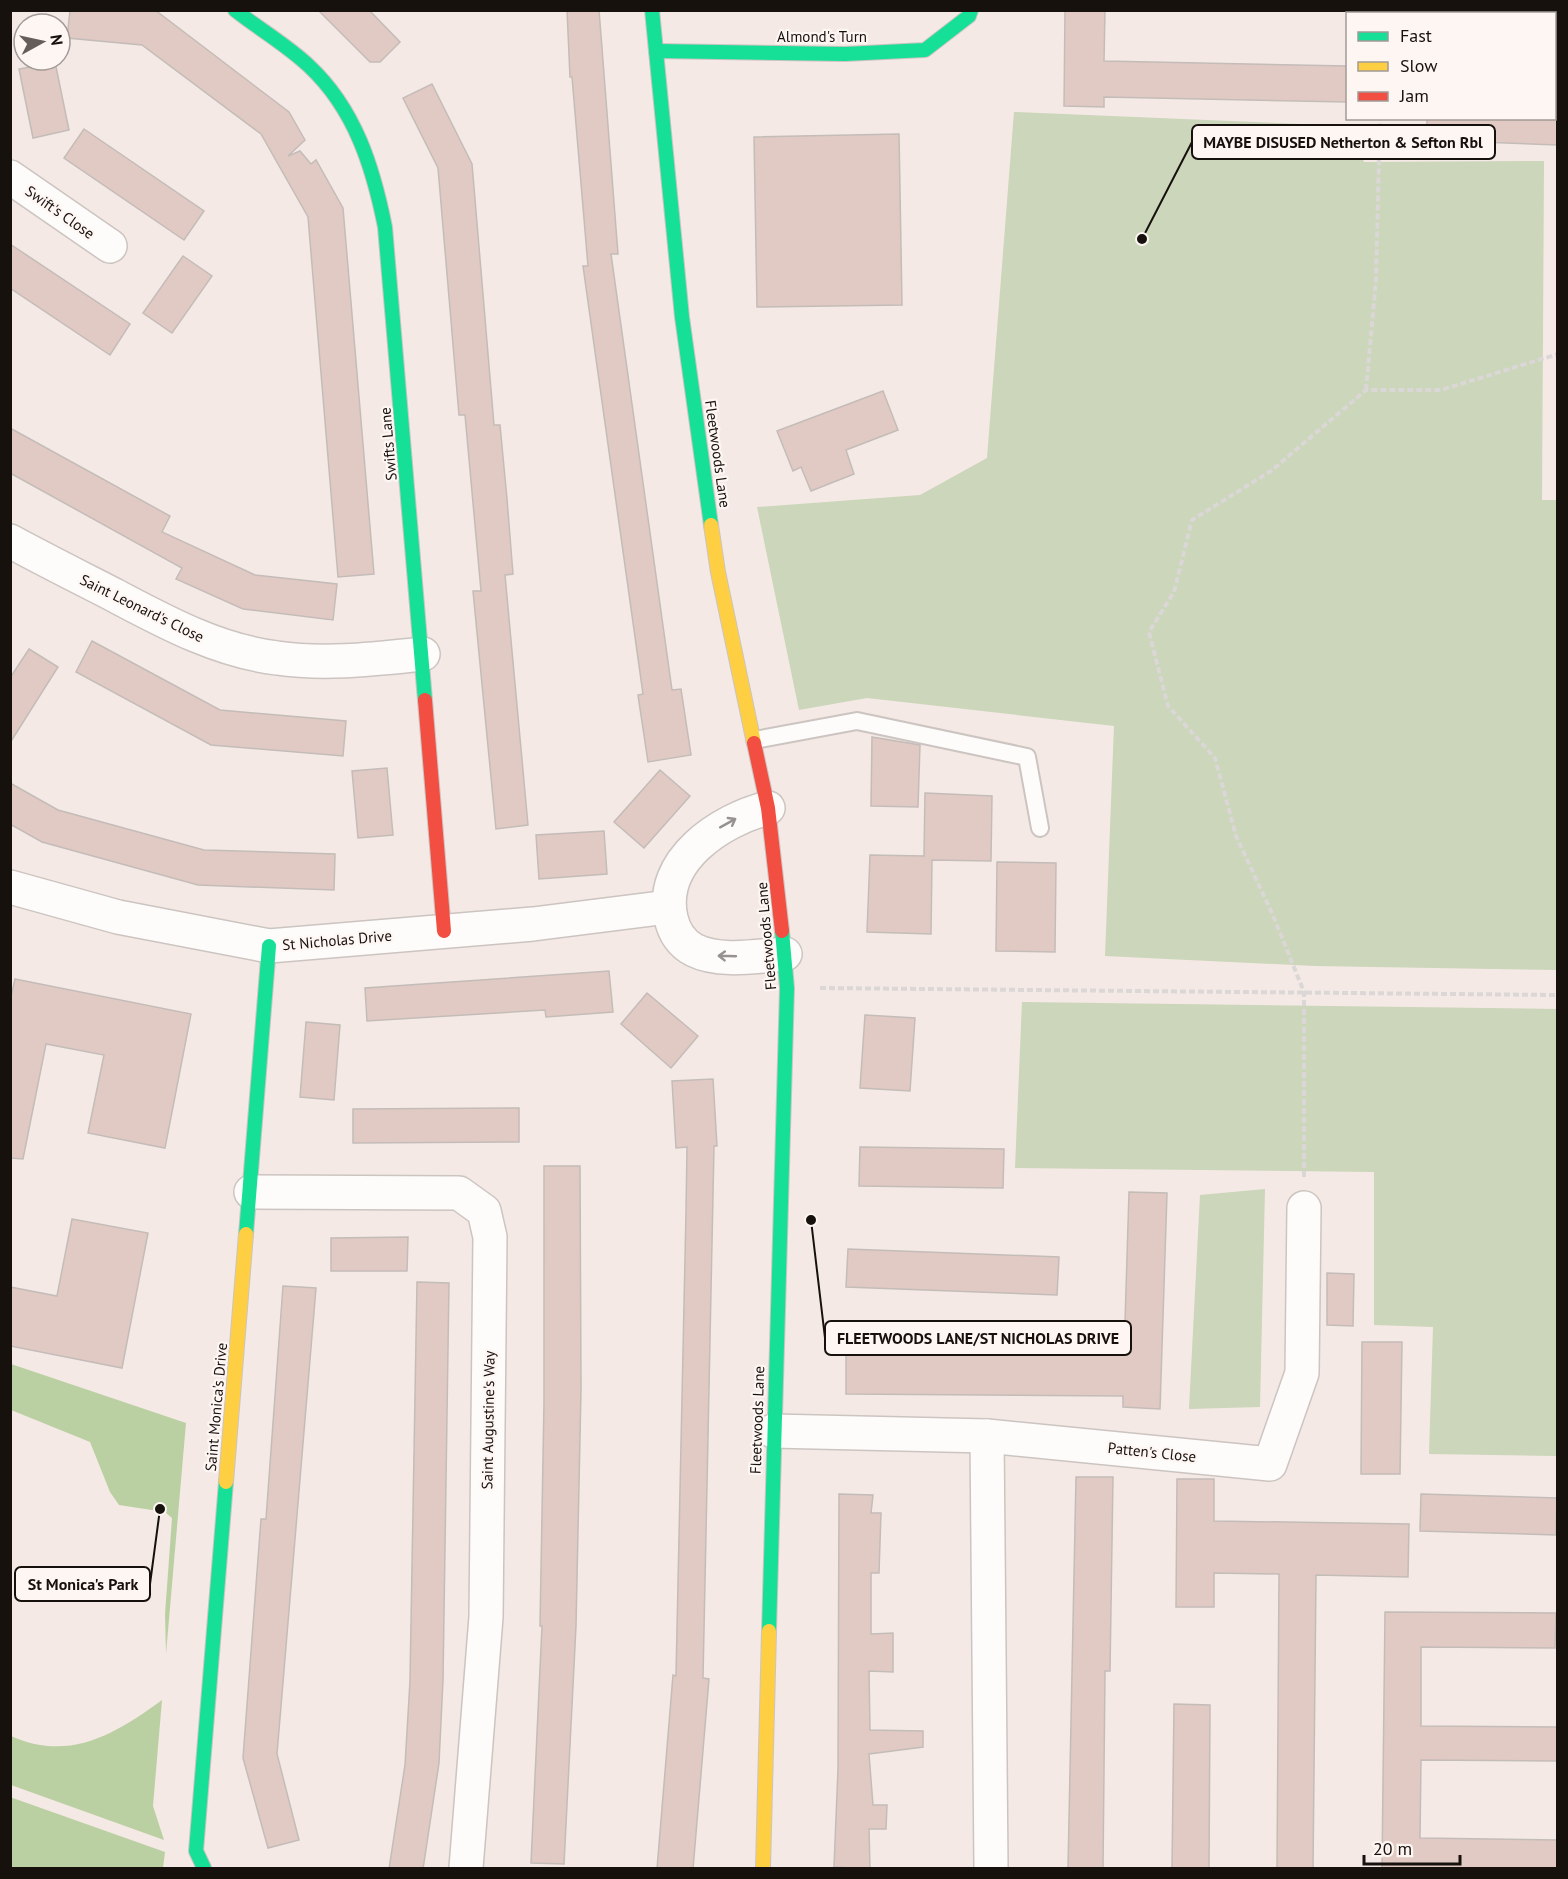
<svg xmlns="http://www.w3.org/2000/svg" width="1568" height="1879" font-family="'PT Sans',sans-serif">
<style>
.green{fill:#cbd6ba}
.forest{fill:#bbd0a2}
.building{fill:#e1cac3;stroke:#c4bcb9;stroke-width:1.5}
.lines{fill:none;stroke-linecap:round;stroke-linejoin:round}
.lane-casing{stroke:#ccc4c0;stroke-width:20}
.street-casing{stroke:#ccc4c0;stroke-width:36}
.fast-casing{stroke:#ccc4c0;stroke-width:16}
.slow-casing{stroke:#ccc4c0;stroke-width:16}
.jam-casing{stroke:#ccc4c0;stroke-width:16}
.path{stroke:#dad7d6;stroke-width:4;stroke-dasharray:6 3;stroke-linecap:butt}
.lane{stroke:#fdfcfb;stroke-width:16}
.street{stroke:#fdfcfb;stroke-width:33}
.fast{stroke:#16e098;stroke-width:14}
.slow{stroke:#ffcf43;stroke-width:14}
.jam{stroke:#f24e42;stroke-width:14}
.oneway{stroke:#969290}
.labels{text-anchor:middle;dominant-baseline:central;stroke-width:4.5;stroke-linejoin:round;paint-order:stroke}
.street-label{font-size:15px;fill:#17110e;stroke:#fef6f3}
.leader{fill:none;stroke:#17110e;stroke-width:2}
.callout-dot{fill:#17110e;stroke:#fef6f3;stroke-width:2}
.callout{fill:#fef6f3;stroke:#17110e;stroke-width:2}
.callout-label{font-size:16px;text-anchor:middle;font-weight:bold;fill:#17110e}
</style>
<rect width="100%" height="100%" fill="#f4e9e4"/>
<!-- green -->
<g class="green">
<path d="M1014 112 1348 126 1364 162 1544 161 1542 500H1558L1557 970 1315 966 1105 956 1114 726 867 698 799 710 757 507 920 495 987 458Z"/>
<path d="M1022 1002 1557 1009V1456L1429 1454 1433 1327 1374 1325V1172L1015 1168Z"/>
<path d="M1265 1189 1260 1407 1189 1409 1200 1195Z"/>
</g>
<!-- forest -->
<g class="forest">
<path d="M11 1364 186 1423 166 1654 165 1614 172 1518 165 1512 119 1505 110 1492 90 1442 11 1410Z"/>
<path d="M162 1700 153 1806 164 1840 11 1785V1736C69 1762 114 1735 162 1700Z"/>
<path d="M10 1797 165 1852 163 1868 11 1867Z"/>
</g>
<!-- building -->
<g class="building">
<path d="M70 10H155L289 112 305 140 288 156 300 151 311 164 316 160 343 208 374 574 338 577 308 217 261 134 142 45 67 38Z"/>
<path d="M318 10H369L400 42 380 62H370Z"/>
<path d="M567 10H599L618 254H611L672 690 681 689 691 755 648 762 638 695 643 694 583 266H588L572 77H570Z"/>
<path d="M1065 10H1105L1104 61 1347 66V102L1104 97V107L1064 106Z"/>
<path d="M55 62 69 130 33 138 19 69Z"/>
<path d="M432 84 472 164 494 425H500L507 499 513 574 505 575 528 825 496 829 473 591H481L465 415H459L438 168 403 98Z"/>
<path d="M1427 118H1557V145L1427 140Z"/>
<path d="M84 129 204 211 184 240 64 158Z"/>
<path d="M899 134 902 305 757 307 754 137Z"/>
<path d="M10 244 130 324 110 355 10 288Z"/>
<path d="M183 256 212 276 172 333 143 313Z"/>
<path d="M883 391 898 430 846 450 854 474 811 491 801 467 793 471 777 431Z"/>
<path d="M10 428 170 516 162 532 255 575 337 584 333 620 243 609 176 579 182 568 10 473Z"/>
<path d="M92 641 220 710 346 721 343 756 211 745 76 672Z"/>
<path d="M29 649 58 667 10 743V678Z"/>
<path d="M872 737 920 745 918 807 871 806Z"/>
<path d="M387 768 393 835 358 838 352 771Z"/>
<path d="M660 770 690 796 644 848 614 822Z"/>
<path d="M10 783 58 810 204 850 335 854 334 890 198 885 42 842 10 824Z"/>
<path d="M925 793 992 796 991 861 932 860 931 934 867 932 870 855 924 856Z"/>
<path d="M604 831 607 874 539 879 536 835Z"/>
<path d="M997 862 1056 863 1055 952 996 951Z"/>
<path d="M609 971 613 1012 546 1017 545 1010 367 1021 365 988Z"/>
<path d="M15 979 191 1014 165 1148 88 1133 104 1055 46 1044 23 1159 10 1158V1001Z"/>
<path d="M647 993 698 1036 671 1068 621 1024Z"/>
<path d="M865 1015 915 1018 910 1091 860 1088Z"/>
<path d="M306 1022 340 1025 334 1100 300 1097Z"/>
<path d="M713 1079 717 1146H714L703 1678 709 1679 693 1869H657L673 1675 676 1676 686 1212 687 1147 676 1148 672 1081Z"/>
<path d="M519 1108V1142L353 1143V1109Z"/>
<path d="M860 1147 1004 1149 1003 1188 859 1186Z"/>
<path d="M544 1166H580L581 1389 576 1626 564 1864 531 1863 542 1626H540L544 1403Z"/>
<path d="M1129 1192 1167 1193 1160 1409 1123 1407V1396L846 1394V1353L1124 1355Z"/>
<path d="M72 1219 148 1233 122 1368 10 1346V1287L57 1296Z"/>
<path d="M408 1237 407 1271H331V1238Z"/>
<path d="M848 1249 1059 1257 1057 1295 846 1287Z"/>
<path d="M1327 1273 1354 1274 1353 1326 1327 1325Z"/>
<path d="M417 1282 449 1283 443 1680 439 1763 423 1869H389L405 1765 410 1681Z"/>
<path d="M283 1286 316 1288 277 1754 299 1840 268 1848 243 1758 261 1519H266Z"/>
<path d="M1362 1342H1402L1400 1474H1361Z"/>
<path d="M1076 1477H1113L1110 1671H1105L1103 1869H1068Z"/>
<path d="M1177 1479H1214V1521L1409 1524 1408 1577 1316 1575 1313 1869H1277L1279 1574 1214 1573V1607H1176Z"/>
<path d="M839 1494 873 1495 871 1513H881L879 1573H871V1634L893 1633V1672L869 1671 870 1730 923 1731V1747L869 1754 873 1805H887L886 1829H869L870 1869 834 1867 838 1769Z"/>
<path d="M1421 1494 1557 1498 1556 1535 1420 1531Z"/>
<path d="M1385 1612 1556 1613 1555 1648 1421 1647V1726L1557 1727V1761L1421 1760 1420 1838 1557 1840V1869H1382Z"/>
<path d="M1174 1704 1210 1705 1209 1869H1172Z"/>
</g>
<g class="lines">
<!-- lane casing -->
<g class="lane-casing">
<path id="lane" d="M755 740 857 721 1027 757 1040 828"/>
</g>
<!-- street casing -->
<g class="street-casing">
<g id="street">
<path d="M1554 51H1558"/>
<path d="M10 177 110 246"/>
<path d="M10 541C45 560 81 578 116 596 167 623 219 651 277 658 325 665 374 659 423 654"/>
<path d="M768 808C720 820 658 861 671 918 674 932 681 943 694 950 720 963 757 956 785 954"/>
<path d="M10 887 118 917 269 946 533 924 668 907"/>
<path d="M251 1192 459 1193 484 1211 490 1237 486 1617 466 1868"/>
<path d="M773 1431 987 1436 1270 1464 1302 1373 1304 1208"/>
<path d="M987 1436 991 1868"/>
</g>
</g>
<!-- fast casing -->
<g class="fast-casing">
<g id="fast">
<path d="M235 10C259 29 287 45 309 66 355 109 373 167 385 227L425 700"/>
<path d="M652 10 682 317 711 525"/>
<path d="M656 51 845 54 925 50 969 16 971 10"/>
<path d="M246 1234 269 946"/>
<path d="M769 1631 787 988 782 931"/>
<path d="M204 1868 196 1851 226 1482"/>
</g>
</g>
<!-- slow casing -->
<g class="slow-casing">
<g id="slow">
<path d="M711 525 718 572 754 743"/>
<path d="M226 1482 246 1234"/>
<path d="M763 1868 769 1631"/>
</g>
</g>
<!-- jam casing -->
<g class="jam-casing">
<g id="jam">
<path d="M425 700 444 931"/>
<path d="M754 743 768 808 782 931"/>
</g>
</g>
<!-- path -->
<g class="path">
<path d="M1386 10 1389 14"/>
<path d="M1383 14V10"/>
<path d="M1366 390 1376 280 1380 118"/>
<path d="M820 988 1558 995"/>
<path d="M1304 1177V992L1272 913 1236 836 1215 758 1168 706 1149 632 1174 592 1192 520 1271 471 1366 390H1441L1558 354"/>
</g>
<!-- lane -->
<use href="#lane" class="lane"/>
<!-- street -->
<use href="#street" class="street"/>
<!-- fast -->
<use href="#fast" class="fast"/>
<!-- slow -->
<use href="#slow" class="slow"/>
<!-- jam -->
<use href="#jam" class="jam"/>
</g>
<!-- one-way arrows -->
<defs><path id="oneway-shaft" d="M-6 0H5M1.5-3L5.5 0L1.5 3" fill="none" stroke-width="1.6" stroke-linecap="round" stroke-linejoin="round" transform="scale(1.5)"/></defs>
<g class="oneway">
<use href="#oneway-shaft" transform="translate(728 823) rotate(-29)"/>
<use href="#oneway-shaft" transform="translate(727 956) rotate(-178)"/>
</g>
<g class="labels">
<!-- street labels -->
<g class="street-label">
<text x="822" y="36">Almond's Turn</text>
<text transform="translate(60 212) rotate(35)">Swift's Close</text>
<text transform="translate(388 444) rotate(-95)">Swifts Lane</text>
<text transform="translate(718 454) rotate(82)">Fleetwoods Lane</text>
<text transform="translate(142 608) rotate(26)">Saint Leonard's Close</text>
<text transform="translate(766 936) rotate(-95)">Fleetwoods Lane</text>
<text transform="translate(337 940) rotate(-5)">St Nicholas Drive</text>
<text transform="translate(216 1407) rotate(-85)">Saint Monica's Drive</text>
<text transform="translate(488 1420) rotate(-89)">Saint Augustine's Way</text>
<text transform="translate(757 1420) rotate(-88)">Fleetwoods Lane</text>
<text transform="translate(1152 1452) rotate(6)">Patten's Close</text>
</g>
</g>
<!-- callouts -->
<path class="leader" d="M1142 239L1192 142M811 1220L825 1338M160 1509L150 1584"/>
<g class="callout-dot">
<circle cx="1142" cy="239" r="6"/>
<circle cx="811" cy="1220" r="6"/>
<circle cx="160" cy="1509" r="6"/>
</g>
<g class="callout">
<rect x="1192" y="125" width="303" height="34" rx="6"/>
<rect x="825" y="1321" width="306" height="34" rx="6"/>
<rect x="15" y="1567" width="135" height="34" rx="6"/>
</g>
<g class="callout-label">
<text x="1343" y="148">MAYBE DISUSED Netherton &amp; Sefton Rbl</text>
<text x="978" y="1344">FLEETWOODS LANE/ST NICHOLAS DRIVE</text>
<text x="83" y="1590">St Monica's Park</text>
</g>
<!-- border -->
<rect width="1568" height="1879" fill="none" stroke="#17110e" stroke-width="24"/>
<!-- legend -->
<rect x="1346" y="12" width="210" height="108" fill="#fef6f3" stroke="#a29a97" stroke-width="1.5"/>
<rect x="1358" y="32" width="30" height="9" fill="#16e098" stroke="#a29a97" stroke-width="1.5"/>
<text x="1400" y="42" font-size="18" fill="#17110e">Fast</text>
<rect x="1358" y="62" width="30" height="9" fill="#ffcf43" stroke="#a29a97" stroke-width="1.5"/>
<text x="1400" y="72" font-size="18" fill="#17110e">Slow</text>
<rect x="1358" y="92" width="30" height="9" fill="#f24e42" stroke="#a29a97" stroke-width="1.5"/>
<text x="1400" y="102" font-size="18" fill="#17110e">Jam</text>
<!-- north arrow -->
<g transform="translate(42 42) rotate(82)"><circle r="28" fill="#fef6f3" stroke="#a29a97" stroke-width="1.5"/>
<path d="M0-4.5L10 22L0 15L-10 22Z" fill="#645d59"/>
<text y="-9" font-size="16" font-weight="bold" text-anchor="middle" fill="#17110e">N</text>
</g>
<!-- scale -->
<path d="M1364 1855v9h96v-9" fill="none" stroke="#17110e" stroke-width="3"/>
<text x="1373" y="1855" font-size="18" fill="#17110e" stroke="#fef6f3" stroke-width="4.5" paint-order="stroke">20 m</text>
</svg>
